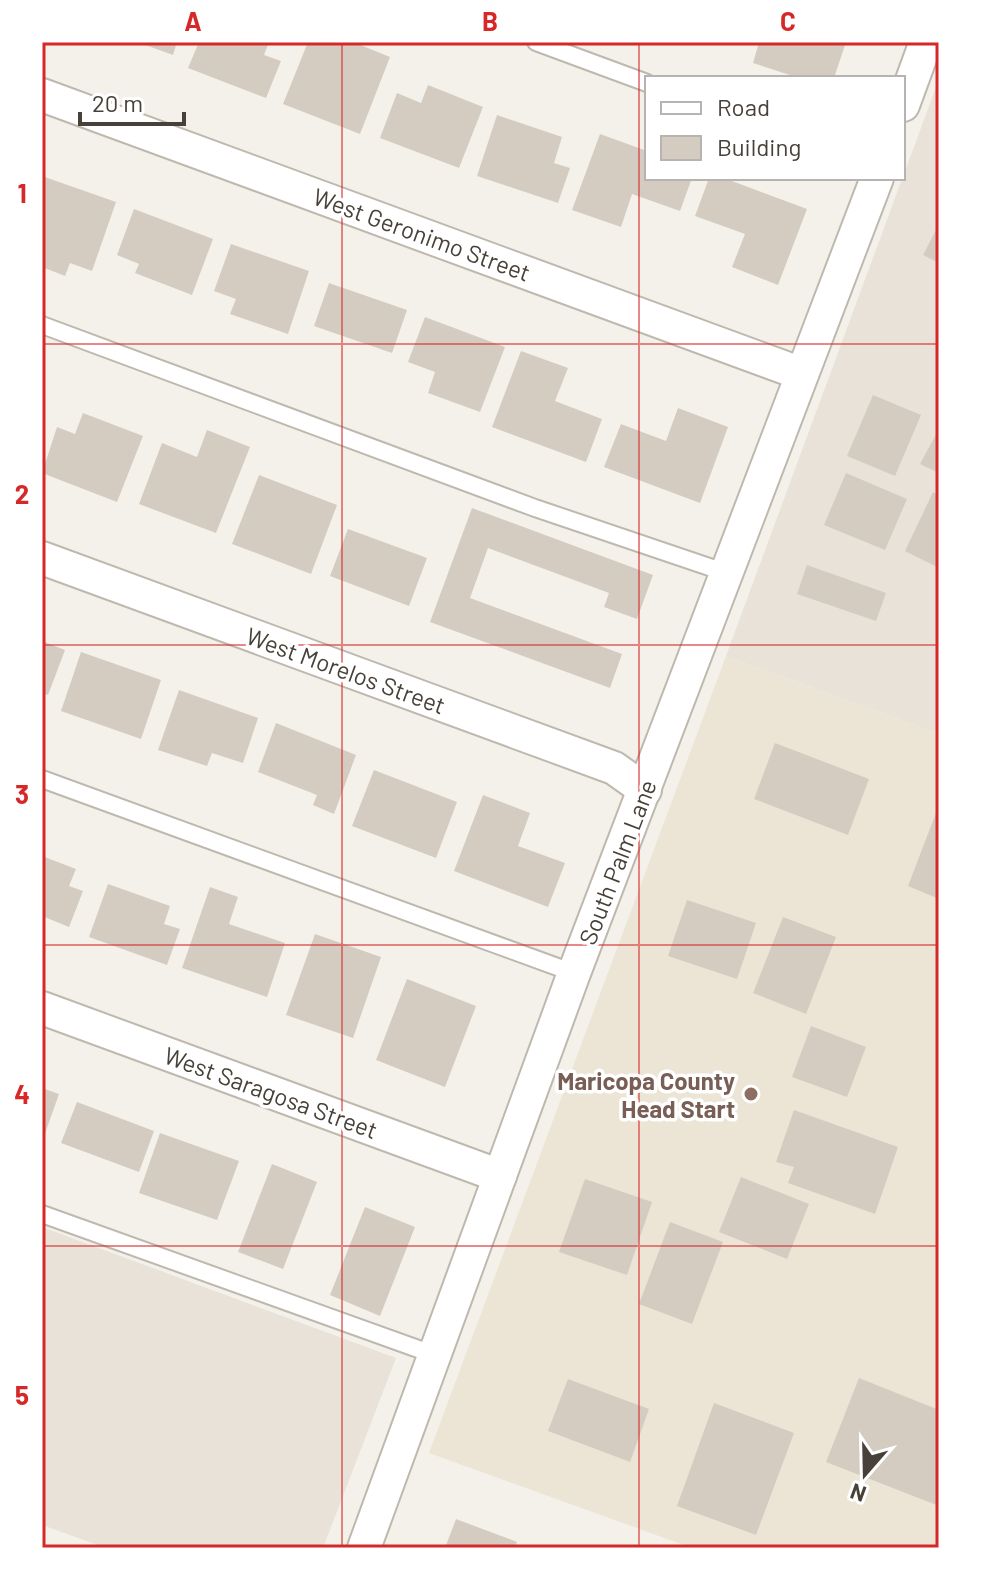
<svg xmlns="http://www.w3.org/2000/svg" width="981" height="1590" font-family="Barlow,sans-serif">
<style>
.residential{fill:#e8e2d9}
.education{fill:#ece5d6}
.building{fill:#d5ccc1}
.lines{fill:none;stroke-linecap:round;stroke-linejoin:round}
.service-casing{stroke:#bfb8ae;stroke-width:20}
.minor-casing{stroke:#bfb8ae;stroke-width:36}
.service{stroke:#fff;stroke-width:16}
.minor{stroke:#fff;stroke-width:32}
.grid{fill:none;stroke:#d62828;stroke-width:2;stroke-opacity:0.55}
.education-dot{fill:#8d6e63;stroke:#fff;stroke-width:3}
.labels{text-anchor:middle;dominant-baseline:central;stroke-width:7;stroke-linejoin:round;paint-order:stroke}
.street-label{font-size:24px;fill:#484139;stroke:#fff}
.education-label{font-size:24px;font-weight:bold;fill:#785e54;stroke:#fff;text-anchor:end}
.neatline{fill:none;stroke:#d62828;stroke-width:3}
.grid-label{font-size:26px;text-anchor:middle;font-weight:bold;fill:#d62828}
</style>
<rect width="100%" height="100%" fill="#f4f1eb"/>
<!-- residential -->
<g class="residential">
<path d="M939 79V734L726 656Z"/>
<path d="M42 1227 396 1358 323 1548H106L42 1525Z"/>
</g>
<!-- education -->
<path class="education" d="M726 656 939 734V1548H692L429 1453Z"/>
<!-- building -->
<g class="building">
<path d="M137 42H177L173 55Z"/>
<path d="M199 42H269L264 55 281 61 266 98 188 68Z"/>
<path d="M308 42H353L390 57 360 134 283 104Z"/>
<path d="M759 42H846L834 78H799L753 63Z"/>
<path d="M428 85 483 107 459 168 380 138 397 93 421 103Z"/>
<path d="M497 115 562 137 554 163 570 168 558 203 477 176Z"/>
<path d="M600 134 647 151V178H692L680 211 632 194 621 227 572 210Z"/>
<path d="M42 176 116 202 92 271 70 263 65 276 42 267Z"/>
<path d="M709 178H724L807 209 778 285 732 267 745 234 695 216Z"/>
<path d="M134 209 213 239 192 295 135 273 139 264 117 255Z"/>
<path d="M939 224V263L923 255Z"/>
<path d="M231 244 309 271 288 334 230 314 236 299 214 291Z"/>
<path d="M329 283 407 310 392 353 314 326Z"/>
<path d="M425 317 505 347 480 412 428 393 435 372 408 362Z"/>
<path d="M521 351 568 368 555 401 602 419 586 462 492 427Z"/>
<path d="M873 395 921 415 895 476 847 456Z"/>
<path d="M678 408 728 427 700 503 604 467 621 424 666 441Z"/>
<path d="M83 413 143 436 117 502 42 473 57 427 75 434Z"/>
<path d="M939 429V473L920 464Z"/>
<path d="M207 430 250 447 216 533 139 504 162 443 197 457Z"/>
<path d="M846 473 907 499 885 550 824 525Z"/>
<path d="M259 475 337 505 311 574 232 544Z"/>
<path d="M933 492 939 496V568L905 551Z"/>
<path d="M472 508 653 575 637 619 604 607 609 593 488 548 470 598 622 654 610 688 430 622Z"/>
<path d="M348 529 427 558 409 606 330 576Z"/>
<path d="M807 565 886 593 876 621 797 594Z"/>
<path d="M42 641 65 650 48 695 42 693Z"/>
<path d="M81 652 161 680 141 739 61 711Z"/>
<path d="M179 690 258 718 243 763 212 753 207 766 158 750Z"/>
<path d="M276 723 356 755 334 814 313 805 317 795 258 772Z"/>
<path d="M775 743 869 779 848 835 754 799Z"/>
<path d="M374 770 457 802 436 858 352 826Z"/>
<path d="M483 795 530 813 518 846 565 863 548 907 454 871Z"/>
<path d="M939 805V899L908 886Z"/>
<path d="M42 856 76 869 69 886 83 891 69 927 42 916Z"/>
<path d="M108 884 170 906 164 924 180 929 167 965 89 937Z"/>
<path d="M210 887 238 897 229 924 285 943 267 997 182 968Z"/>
<path d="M687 900 756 923 737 979 668 956Z"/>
<path d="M783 917 836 937 806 1014 753 993Z"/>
<path d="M315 934 381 957 353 1038 286 1015Z"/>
<path d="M407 979 476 1006 445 1087 376 1060Z"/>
<path d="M811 1026 866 1047 847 1097 792 1077Z"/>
<path d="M42 1088 59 1094 42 1142Z"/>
<path d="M77 1102 154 1131 139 1172 61 1143Z"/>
<path d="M794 1110 898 1147 875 1214 788 1183 794 1167 776 1162Z"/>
<path d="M160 1133 239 1161 217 1220 139 1193Z"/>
<path d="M272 1164 317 1182 283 1269 238 1252Z"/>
<path d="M741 1177 809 1204 787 1259 719 1232Z"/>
<path d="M585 1179 652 1202 627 1275 559 1252Z"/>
<path d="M365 1207 415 1227 380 1316 330 1295Z"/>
<path d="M670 1222 723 1242 692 1324 639 1304Z"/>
<path d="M859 1378 939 1410V1506L826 1462Z"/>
<path d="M568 1379 649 1409 630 1462 548 1431Z"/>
<path d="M714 1403 794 1433 756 1535 677 1506Z"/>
<path d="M456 1519 517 1542 514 1548H445Z"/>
</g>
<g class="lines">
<!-- service casing -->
<g class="service-casing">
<g id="service">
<path d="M536 42 647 83"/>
<path d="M42 325 535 508 727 573"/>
<path d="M42 779 574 973"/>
<path d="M42 1214 435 1355"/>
</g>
</g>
<!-- minor casing -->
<g class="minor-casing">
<g id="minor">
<path d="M42 95 802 374"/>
<path d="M903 105 926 42"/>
<path d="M42 558 614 768 645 790"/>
<path d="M42 1008 500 1176"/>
<path d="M364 1548 574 973 877 178"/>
</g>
</g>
<!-- service -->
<use href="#service" class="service"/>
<!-- minor -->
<use href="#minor" class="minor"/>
</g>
<!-- grid -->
<path class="grid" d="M342 42V1548M639 42V1548M42 344H939M42 645H939M42 945H939M42 1246H939"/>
<!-- markers -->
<circle class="education-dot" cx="751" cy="1094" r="8"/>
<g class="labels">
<!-- street labels -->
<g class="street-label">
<text transform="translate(422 234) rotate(20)">West Geronimo Street</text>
<text transform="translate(346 670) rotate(20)">West Morelos Street</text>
<text transform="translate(617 862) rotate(-69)">South Palm Lane</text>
<text transform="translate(271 1092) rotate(20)">West Saragosa Street</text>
</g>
<!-- education labels -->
<g class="education-label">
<text x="735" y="1080">Maricopa County<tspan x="735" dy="28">Head Start</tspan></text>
</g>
</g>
<!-- border -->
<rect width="981" height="1590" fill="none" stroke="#ffffff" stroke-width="88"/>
<!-- legend -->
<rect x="645" y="76" width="260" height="104" fill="#ffffff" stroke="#b6b3b0" stroke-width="2"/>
<rect x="661" y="102" width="40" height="12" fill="#ffffff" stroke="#b6b3b0" stroke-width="2"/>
<text x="717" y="116" font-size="24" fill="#484139">Road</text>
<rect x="661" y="136" width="40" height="24" fill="#d5ccc1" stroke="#b6b3b0" stroke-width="2"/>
<text x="717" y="156" font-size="24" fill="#484139">Building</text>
<!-- north arrow -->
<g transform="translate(865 1474) rotate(200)" stroke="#ffffff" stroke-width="6" paint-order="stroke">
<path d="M0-6L14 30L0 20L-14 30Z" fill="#484139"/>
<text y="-12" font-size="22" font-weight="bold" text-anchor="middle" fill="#484139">N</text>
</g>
<!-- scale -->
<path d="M80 112v12h104v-12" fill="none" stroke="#484139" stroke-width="4"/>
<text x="92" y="112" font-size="24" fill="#484139" stroke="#ffffff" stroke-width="6" paint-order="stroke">20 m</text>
<rect x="44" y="44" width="893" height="1502" class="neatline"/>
<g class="grid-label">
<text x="193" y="31">A</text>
<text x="490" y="31">B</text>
<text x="788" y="31">C</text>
<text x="22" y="203">1</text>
<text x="22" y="504">2</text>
<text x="22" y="804">3</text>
<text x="22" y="1104">4</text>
<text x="22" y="1405">5</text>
</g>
</svg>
